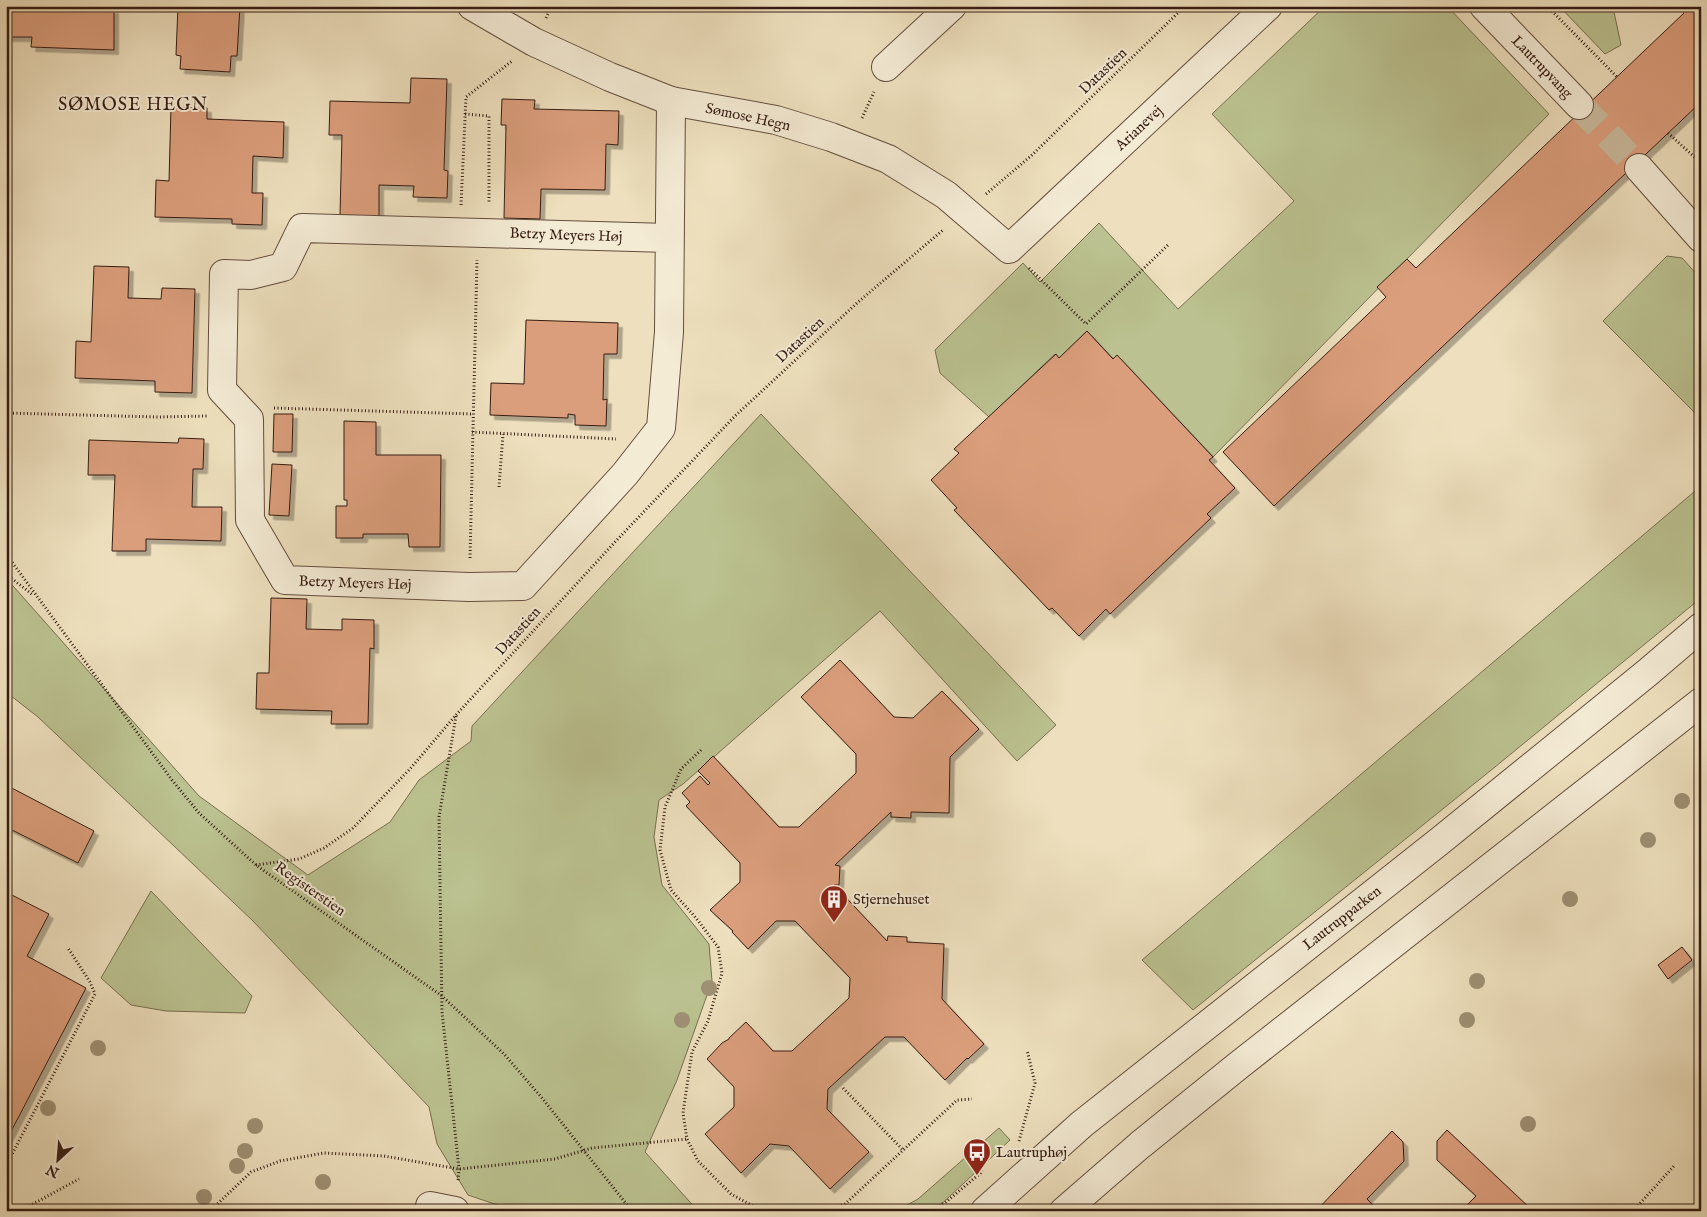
<svg xmlns="http://www.w3.org/2000/svg" width="1707" height="1217" font-family="'IM FELL English',serif">
<style>
.green{fill:#bbc190;stroke:#786e51}
.building{fill:#db9e7c;stroke:#351c12;filter:url(#shadow)}
.lines{fill:none;stroke-linecap:round;stroke-linejoin:round}
.minor-tunnel{stroke:#c9b99c;stroke-width:28;stroke-dasharray:28 14;stroke-linecap:butt}
.minor-casing{stroke:#634d3d;stroke-width:30}
.path{stroke:#351c12;stroke-width:3;stroke-dasharray:1 2.5;stroke-linecap:butt}
.minor{stroke:#f4ebd5;stroke-width:28}
.tree{fill:#9e9074}
.labels{text-anchor:middle;dominant-baseline:central;stroke-width:4;stroke-linejoin:round;paint-order:stroke}
.street-label{font-size:15px;fill:#351c12;stroke:#f4ebd5}
.poi-label{font-size:15px;fill:#351c12;stroke:#f4ebd5;text-anchor:start}
.quarter-label{font-size:18px;letter-spacing:1px;fill:#351c12;stroke:#f4ebd5}
</style>
<defs>
<filter id="shadow"><feDropShadow dx="4.5" dy="4.5" stdDeviation="0" flood-color="#0004"/></filter>
</defs>
<rect width="100%" height="100%" fill="#eee0be"/>
<filter id="stains"><feTurbulence type="fractalNoise" baseFrequency=".004" numOctaves="4"/><feColorMatrix values="0 0 0 0 .2 0 0 0 0 .09 0 0 0 0 .02 0 0 0 .5 -.17"/></filter>
<radialGradient id="worn" r=".72"><stop offset=".6" stop-color="#630" stop-opacity="0"/><stop offset="1" stop-color="#630" stop-opacity=".3"/></radialGradient>
<!-- green -->
<g class="green">
<path d="M1325 6H1447L1549 114 1213 457 1117 356 1113 359 1087 331 1059 358 1055 354 989 417 940 373 935 350 1023 263 1040 282 1099 223 1178 309 1294 201 1212 114Z"/>
<path d="M1559 6H1619L1614 12 1621 45 1605 54Z"/>
<path d="M1667 256 1682 258 1701 279V419L1603 321Z"/>
<path d="M761 414 1056 725 1017 761 880 611 683 784 659 800 654 837 662 885 709 944 712 981 677 1080 645 1152 698 1211H515L468 1195 437 1144 429 1107 253 921 38 717 6 692V578L199 796 308 875 390 822 419 780 471 741 472 726Z"/>
<path d="M1701 486V598L1495 767 1193 1010 1142 960Z"/>
<path d="M151 891 252 996 245 1013 166 1011 131 1005 101 978Z"/>
<path d="M999 1128 1010 1140 934 1211H896L918 1199Z"/>
</g>
<!-- building -->
<g class="building">
<path d="M6 6 114 9V50L31 47 32 37H6Z"/>
<path d="M178 6H240L237 56H231L230 72 180 69 181 56 176 55Z"/>
<path d="M1684 6H1701V102L1274 506 1223 452 1386 297 1377 287 1407 259 1416 268 1684 13 1681 9Z"/>
<path d="M411 78 447 79 444 170 448 171 447 198 413 197 414 186 379 185V216L340 215 342 135H329L330 101 410 103Z"/>
<path d="M502 99 535 100 534 109 619 111 618 145 606 144 605 190 541 189 540 219 504 218 506 125H501Z"/>
<path d="M171 107 207 108V119L284 122 283 158 253 156 252 193H263L262 225 232 224V219L155 217 156 180 169 181Z"/>
<path d="M94 266 129 267 128 298 161 299 162 288 195 289 192 393 155 392V381L75 378 76 341 91 342Z"/>
<path d="M526 320 618 323 617 354H604L603 400 607 399 606 426 575 425V415L568 414V418L490 415 491 383 524 384Z"/>
<path d="M1087 331 1113 359 1117 355 1213 457 1209 460 1235 488 1207 514 1211 518 1110 614 1106 609 1079 636 1052 608 1049 610 954 510 957 508 931 480 959 453 954 449 1056 354 1059 358Z"/>
<path d="M274 414H293L292 452H273Z"/>
<path d="M344 421 376 422V455H441L440 547H409L408 534H363V538H336V506H347V500H344Z"/>
<path d="M179 438 204 439 203 469H193L192 507H222L221 541 146 539V551H112L115 475H88L89 440 178 443Z"/>
<path d="M272 464 292 465 289 516 269 515Z"/>
<path d="M271 598 307 599 306 629 342 630V619L374 620V649L370 648 368 724H331L332 711 256 709 257 673H269Z"/>
<path d="M840 660 894 717 913 718 942 691 979 729 950 757 949 813 911 812V818L891 817V812L835 865 840 866 839 885H834L887 941 888 936 907 937V942L944 944 942 999 984 1044 968 1059 967 1058 945 1080 904 1037H885L828 1089 827 1109 869 1152 830 1189 789 1146 770 1144 741 1173 705 1134 734 1107V1087L707 1059 722 1043 729 1039V1038L746 1022 773 1051H792L849 998 850 978 795 921H776L748 949 732 932 733 931 710 910 740 882V863L686 806 690 802 682 793 700 776 708 785 710 783 698 771 713 756 779 827H799L856 773V754L801 697Z"/>
<path d="M6 785 94 831 78 863 6 827Z"/>
<path d="M6 892 49 914 27 956 86 988 6 1141Z"/>
<path d="M1682 947 1692 960 1668 979 1658 965Z"/>
<path d="M1447 1130 1533 1211H1461L1476 1196 1437 1160V1141Z"/>
<path d="M1392 1131 1403 1142 1404 1161 1367 1199 1379 1211H1316Z"/>
</g>
<g class="lines">
<!-- minor-tunnel -->
<path class="minor-tunnel" d="M1579 105 1639 168"/>
<!-- minor casing -->
<g class="minor-casing">
<g id="minor">
<path d="M472 6 534 42 610 77 671 101 776 120 831 137 888 159 946 195 1009 249 1268 6"/>
<path d="M1484 6 1579 105"/>
<path d="M886 67 952 6"/>
<path d="M1639 168 1701 238"/>
<path d="M669 238 302 228 283 267 251 275 224 274 222 390 249 419 250 520 285 580 469 587 523 586 625 474 661 428 669 332 671 101"/>
<path d="M430 1206 455 1211"/>
<path d="M985 1211 1082 1124 1441 840 1647 673 1701 627"/>
<path d="M1064 1211 1140 1145 1239 1065 1701 702"/>
</g>
</g>
<!-- path -->
<g class="path">
<path d="M558 6 579 10 645 6"/>
<path d="M1547 6 1617 77"/>
<path d="M546 18 552 6"/>
<path d="M465 114 489 116V204"/>
<path d="M862 118 874 92"/>
<path d="M1668 133 1701 163"/>
<path d="M986 194 1031 156 1185 6"/>
<path d="M461 205 466 97 512 61"/>
<path d="M1029 268 1086 324 1169 244"/>
<path d="M274 408 473 414"/>
<path d="M6 413 158 417 207 416"/>
<path d="M472 432 616 439"/>
<path d="M499 487 503 434"/>
<path d="M6 554 172 780 199 813 256 865 442 996 504 1054 542 1098 632 1211"/>
<path d="M470 558 477 260"/>
<path d="M6 574 33 595"/>
<path d="M456 716 439 817 442 1012 459 1169 458 1182"/>
<path d="M701 750 681 769 665 807 660 850 671 890 696 918 718 947 722 973 708 1021 692 1052 683 1113 687 1139 698 1161 731 1194 762 1211"/>
<path d="M256 865 299 859 324 848 353 828 410 769 456 715 615 542 735 416 857 303 943 230"/>
<path d="M843 1088 903 1150"/>
<path d="M1019 1141 1035 1083 1027 1050"/>
<path d="M6 1166 95 994 90 982 68 948"/>
<path d="M20 1211 79 1179"/>
<path d="M210 1211 251 1172 280 1161 324 1153 384 1156 459 1169 555 1159 592 1148 687 1139"/>
<path d="M821 1211 845 1204 957 1100 972 1099"/>
<path d="M930 1211 946 1202 983 1171"/>
<path d="M1633 1211 1674 1166"/>
</g>
<!-- minor -->
<use href="#minor" class="minor"/>
</g>
<!-- trees -->
<g class="tree">
<circle cx="1682" cy="801" r="8"/>
<circle cx="1648" cy="840" r="8"/>
<circle cx="1570" cy="899" r="8"/>
<circle cx="1477" cy="981" r="8"/>
<circle cx="709" cy="988" r="8"/>
<circle cx="682" cy="1020" r="8"/>
<circle cx="1467" cy="1020" r="8"/>
<circle cx="98" cy="1048" r="8"/>
<circle cx="48" cy="1108" r="8"/>
<circle cx="1528" cy="1124" r="8"/>
<circle cx="255" cy="1126" r="8"/>
<circle cx="245" cy="1151" r="8"/>
<circle cx="237" cy="1166" r="8"/>
<circle cx="323" cy="1182" r="8"/>
<circle cx="204" cy="1197" r="8"/>
</g>
<!-- icons -->
<defs>
<g id="building-pin" transform="scale(1.4375)"><path d="M0 17L-7.5 6A9.5 9.5 0 1 1 7.5 6Z" fill="#8f2418" stroke="#f4ebd5"/><path d="M-4-6H4V6H1V3H-1V6H-4ZM-2.5-4.3h1.7v1.8h-1.7ZM.8-4.3h1.7v1.8H.8ZM-2.5-1h1.7V.8h-1.7ZM.8-1h1.7V.8H.8Z" fill="#fff"/></g>
<g id="bus-pin" transform="scale(1.4375)"><path d="M0 17L-7.5 6A9.5 9.5 0 1 1 7.5 6Z" fill="#8f2418" stroke="#f4ebd5"/><path d="M-5-6H5V4H4V6H2V4H-2V6H-4V4H-5ZM-3.5-4V0h7V-4ZM-3.5 1.2v1.5H-2V1.2ZM2 1.2v1.5H3.5V1.2Z" fill="#fff"/></g>
</defs>
<g fill-rule="evenodd">
<use href="#building-pin" x="834" y="899"/>
<use href="#bus-pin" x="977" y="1152"/>
</g>
<g class="labels">
<!-- street labels -->
<g class="street-label">
<text transform="translate(1542 67) rotate(46)">Lautrupvang</text>
<text transform="translate(1103 71) rotate(-44)">Datastien</text>
<text transform="translate(748 117) rotate(12)">Sømose Hegn</text>
<text transform="translate(1139 128) rotate(-43)">Arianevej</text>
<text transform="translate(566 235) rotate(2)">Betzy Meyers Høj</text>
<text transform="translate(800 340) rotate(-43)">Datastien</text>
<text transform="translate(355 583) rotate(2)">Betzy Meyers Høj</text>
<text transform="translate(518 631) rotate(-48)">Datastien</text>
<text transform="translate(310 889) rotate(35)">Registerstien</text>
<text transform="translate(1342 918) rotate(-38)">Lautrupparken</text>
</g>
<!-- poi labels -->
<g class="poi-label">
<text x="853" y="899">Stjernehuset</text>
<text x="996" y="1152">Lautruphøj</text>
</g>
<!-- quarter labels -->
<g class="quarter-label">
<text x="133" y="105">SØMOSE HEGN</text>
</g>
</g>
<!-- margin -->
<rect width="1707" height="1217" fill="none" stroke="#eee0be" stroke-width="25"/>
<rect x="8" y="8" width="1692" height="1202" fill="none" stroke="#351c12" stroke-width="2.5"/>
<rect x="12" y="12" width="1682" height="1192" fill="none" stroke="#351c12"/>
<!-- north arrow -->
<g transform="translate(58 1160) rotate(206)" stroke="#f4ebd5" stroke-width="4" paint-order="stroke">
<path d="M0-4L9 19L0 12L-9 19Z" fill="#351c12"/>
<text y="-8" font-size="14" font-weight="bold" text-anchor="middle" fill="#351c12">N</text>
</g>
<rect width="100%" height="100%" filter="url(#stains)"/>
<rect width="100%" height="100%" fill="url(#worn)"/>
</svg>
